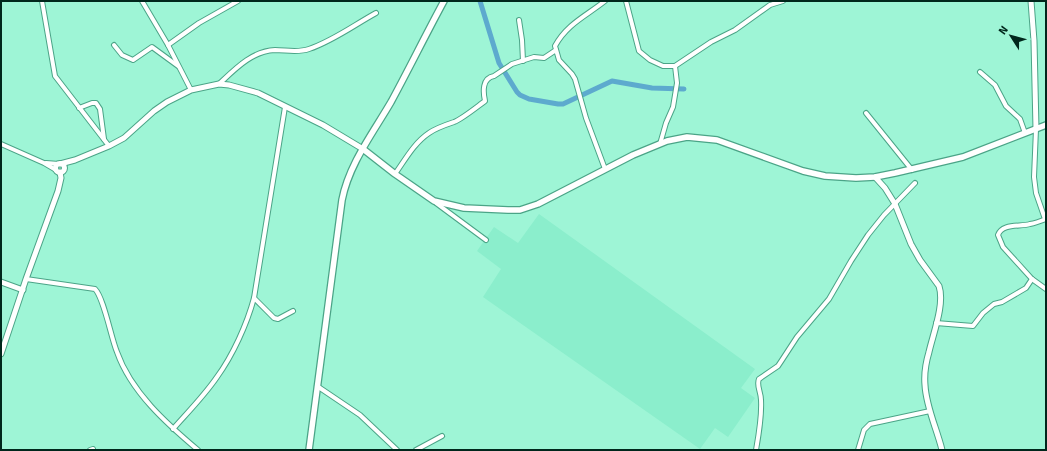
<svg xmlns="http://www.w3.org/2000/svg" width="1047" height="451" font-family="Signika,sans-serif">
<style>
.built{fill:#8beecc}
.lines{fill:none;stroke-linecap:round;stroke-linejoin:round}
.canal{stroke:#5daace;stroke-width:5}
.minor-casing{stroke:#4ba487;stroke-width:6}
.tertiary-casing{stroke:#4ba487;stroke-width:7}
.secondary-casing{stroke:#4ba487;stroke-width:8}
.minor{stroke:#fff;stroke-width:4}
.tertiary{stroke:#fff;stroke-width:5}
.secondary{stroke:#fff;stroke-width:5.5}
</style>
<rect width="100%" height="100%" fill="#9ef5d6"/>
<!-- built -->
<path class="built" d="M539 214 755 369 741 388 755 398 728 437 715 428 700 449 483 297 501 269 477 251 494 227 518 243Z"/>
<g class="lines">
<!-- canal -->
<path class="canal" d="M480 1 499 63 517 92 520 95 529 99 558 104H563L612 81 652 88 684 89"/>
<!-- minor casing -->
<g class="minor-casing">
<g id="minor">
<path d="M42 1 55 76 109 146"/>
<path d="M142 1 168 45 191 90"/>
<path d="M605 1C586 16 567 24 555 46L559 60 572 74 575 79 586 118 605 169"/>
<path d="M626 1 639 51 650 60 663 66H675L677 83 673 107 666 123 660 144"/>
<path d="M519 20 522 40 523 61"/>
<path d="M114 45 122 55 133 60 152 47 178 66"/>
<path d="M168 45 199 23 238 1"/>
<path d="M675 66 711 42 735 30 770 5 783 1"/>
<path d="M980 72 995 85 1006 106 1020 119 1025 133"/>
<path d="M219 84C235 69 252 51 275 50 286 50 298 53 309 49 333 41 354 25 376 13"/>
<path d="M79 108 92 103H96L100 109 104 139"/>
<path d="M866 113 912 170"/>
<path d="M1036 129 1034 177 1036 193 1045 219"/>
<path d="M1 144 44 163 56 170"/>
<path d="M46 163 59 164"/>
<path d="M395 174C405 160 414 143 429 133 436 128 445 125 454 122 462 119 478 106 485 101 483 92 482 78 494 76L512 64 534 57 544 58 556 50"/>
<path d="M436 203 486 240"/>
<path d="M1046 219C1041 221 1036 223 1030 224 1020 227 1002 223 998 235L1003 247 1032 279 1046 289"/>
<path d="M26 279 95 289C104 298 111 338 117 352 131 392 167 424 198 450"/>
<path d="M254 298 274 318 278 319 293 311"/>
<path d="M936 323 973 326 983 313 994 304 1002 302 1026 288 1032 279"/>
<path d="M317 386 360 415 397 450"/>
<path d="M173 429C188 412 204 396 217 377 233 355 247 324 254 298L285 107"/>
<path d="M90 450 93 449"/>
<path d="M416 450 442 436"/>
<path d="M756 450C759 433 762 417 761 400 761 392 756 385 759 379L778 366 782 360 797 337 829 299 851 261 868 235 884 215 915 183"/>
<path d="M858 450 864 430 870 424 930 411"/>
</g>
</g>
<!-- tertiary casing -->
<g class="tertiary-casing">
<g id="tertiary">
<path d="M1031 1 1034 41 1036 129"/>
<circle cx="60" cy="168" r="4.5"/>
<path d="M60 164 75 160 109 146 124 138 154 111 167 102 191 90 219 84 229 85 258 93 323 125 363 149"/>
<path d="M875 177 885 188 895 204 911 244 920 260 939 286C945 304 933 334 929 352 926 362 924 374 925 385 926 407 937 429 942 450"/>
<path d="M1 282 23 290"/>
<path d="M1 354 26 279 58 191 61 178 60 172"/>
</g>
</g>
<!-- secondary casing -->
<g class="secondary-casing">
<g id="secondary">
<path d="M363 149 395 174 434 201 464 208 508 210H520L538 204 633 155 667 141 687 137 717 140 803 171 825 176 856 178 875 177 895 173 963 157 1046 125"/>
<path d="M309 450 342 200C349 164 373 133 391 102 409 69 426 34 444 1"/>
</g>
</g>
<!-- minor -->
<use href="#minor" class="minor"/>
<!-- tertiary -->
<use href="#tertiary" class="tertiary"/>
<!-- secondary -->
<use href="#secondary" class="secondary"/>
</g>
<!-- border -->
<rect width="1047" height="451" fill="none" stroke="#00271c" stroke-width="4"/>
<!-- north arrow -->
<g transform="translate(1011 36) rotate(306)" stroke="#9ef5d6" stroke-width="3" paint-order="stroke">
<path d="M0-3L7 15L0 10L-7 15Z" fill="#00271c"/>
<text y="-6" font-size="11" font-weight="bold" text-anchor="middle" fill="#00271c">N</text>
</g>
</svg>
